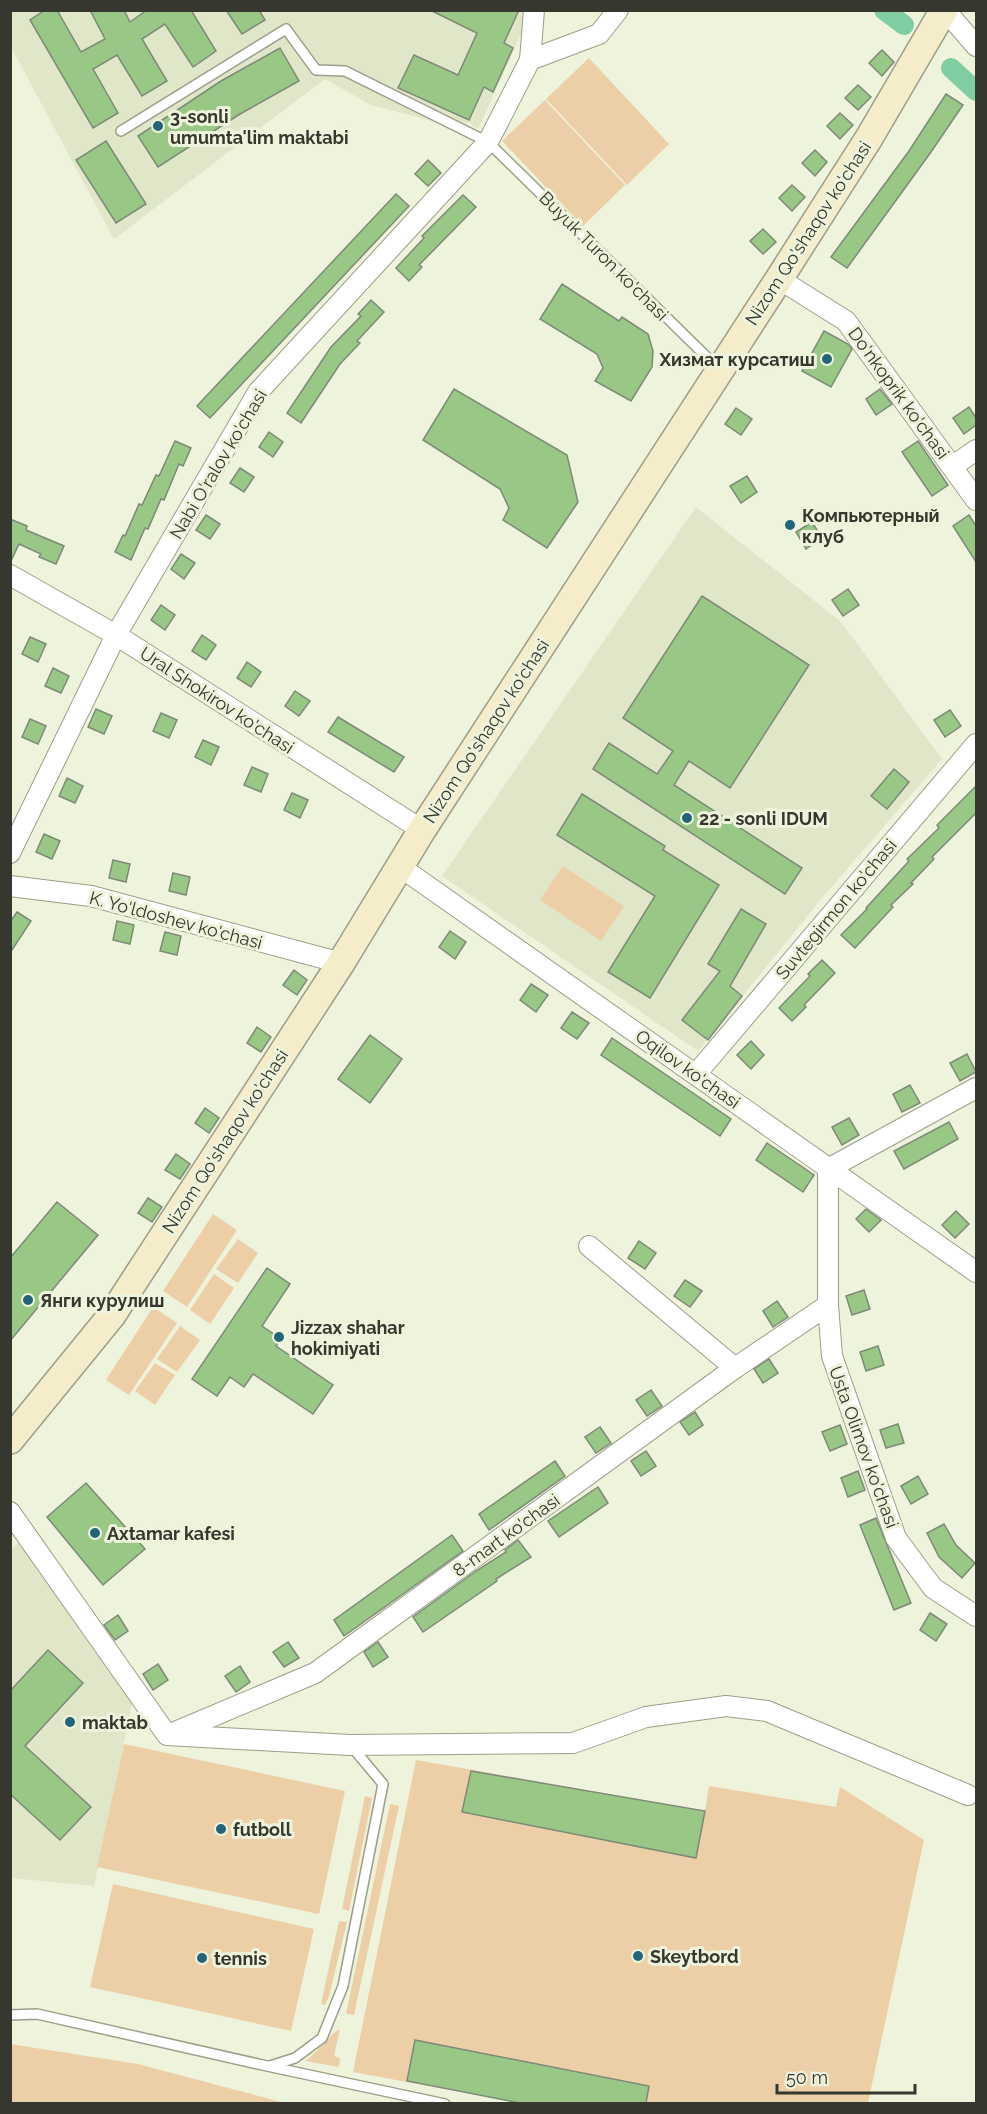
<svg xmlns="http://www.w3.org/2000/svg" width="987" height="2114" font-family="Raleway,sans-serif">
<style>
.built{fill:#e0e6c8}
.green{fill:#edcfa7}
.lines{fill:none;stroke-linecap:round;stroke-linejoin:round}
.canal{stroke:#7ecea1;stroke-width:20}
.building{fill:#98c786;stroke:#7d8a78;stroke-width:1.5}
.service-casing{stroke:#9b9f8a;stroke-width:12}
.minor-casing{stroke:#9b9f8a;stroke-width:22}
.secondary-casing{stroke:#9b9f8a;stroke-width:30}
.service{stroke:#fff;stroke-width:9}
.minor{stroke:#fff;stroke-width:20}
.secondary{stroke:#f5ecca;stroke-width:27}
.poi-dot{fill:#236578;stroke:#eef3db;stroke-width:2}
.labels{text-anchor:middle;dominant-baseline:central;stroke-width:6;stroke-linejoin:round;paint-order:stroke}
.poi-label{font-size:18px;font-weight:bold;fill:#36372e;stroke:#eef3db;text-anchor:start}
.street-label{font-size:18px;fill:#36372e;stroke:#eef3db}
</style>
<rect width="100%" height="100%" fill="#eef3db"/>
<!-- built -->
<g class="built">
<path d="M519 10 530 14 478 129 468 122 463 129 371 105 325 79 114 239 11 47 10 11Z"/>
<path d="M696 507 841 622 942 759 822 898 698 1051 442 876Z"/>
<path d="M19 1542 133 1699 94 1886 11 1878 10 1551Z"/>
</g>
<!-- green -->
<g class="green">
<path d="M589 58 669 144 627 185 546 99Z"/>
<path d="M545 100 625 185 583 226 502 141Z"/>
<path d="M563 866 624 906 601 941 540 900Z"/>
<path d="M213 1214 237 1230 187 1307 163 1291Z"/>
<path d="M238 1239 258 1253 238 1283 216 1269Z"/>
<path d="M214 1274 234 1288 210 1324 190 1310Z"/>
<path d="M153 1307 177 1323 129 1395 106 1380Z"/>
<path d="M180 1326 200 1340 177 1372 157 1359Z"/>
<path d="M155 1363 175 1375 155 1405 135 1391Z"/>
<path d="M124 1744 345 1791 319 1914 97 1867Z"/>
<path d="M416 1760 705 1811 709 1786 836 1807 840 1787 924 1840 868 2103H520L353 2072Z"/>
<path d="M365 1796 372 1798 349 1911 342 1909Z"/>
<path d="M390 1804 399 1806 354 2015 346 2014Z"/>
<path d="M113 1884 314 1929 291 2031 90 1987Z"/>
<path d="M339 1921 347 1922 329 1996 325 2005 321 2004Z"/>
<path d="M340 2029 334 2056 340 2058 339 2067 305 2061C318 2053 329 2034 340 2029Z"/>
<path d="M10 2044 138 2064 285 2103H11Z"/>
</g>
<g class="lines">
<!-- canal -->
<g class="canal">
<path d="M884 10 904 25"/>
<path d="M951 68 976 91"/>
</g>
</g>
<!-- building -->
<g class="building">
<path d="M45 10H57L81 52 105 39 90 10H124L130 22 147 10H191L216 51 193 67 165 24 142 39 167 81 142 96 117 55 93 69 118 113 93 128 30 20Z"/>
<path d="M226 10H259L265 20 242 34Z"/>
<path d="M430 10H519L504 43 513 48 493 92 484 87 469 120 398 88 414 55 458 75 477 33Z"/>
<path d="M280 48 299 81 240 114 158 167 138 136 221 81Z"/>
<path d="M882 50 894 62 882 76 869 63Z"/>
<path d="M858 85 871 97 858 110 845 98Z"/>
<path d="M946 94 963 105 931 152 847 268 831 257 909 151Z"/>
<path d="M840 113 853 125 840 139 827 126Z"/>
<path d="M106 141 146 204 116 223 76 160Z"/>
<path d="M815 150 827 162 815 176 802 163Z"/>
<path d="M428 160 441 173 428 186 415 174Z"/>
<path d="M792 185 805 197 792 211 779 198Z"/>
<path d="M396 194 409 206 210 418 197 406Z"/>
<path d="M463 195 476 207 419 265 422 267 409 281 396 268 424 238 422 236Z"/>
<path d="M763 229 776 242 763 254 750 241Z"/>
<path d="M562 284 619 321 622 317 648 334 653 351 652 367 631 401 595 381 603 368 597 354 540 319Z"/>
<path d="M371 300 384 312 357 341 360 343 340 364 301 423 287 413 331 347 361 316 358 314Z"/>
<path d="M824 331 848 344 852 349 831 387 802 371Z"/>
<path d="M454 389 567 455 578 502 547 548 503 520 509 508 500 489 423 440Z"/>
<path d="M880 389 892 404 876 415 866 399Z"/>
<path d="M969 407 976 418V425L964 434 953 418Z"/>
<path d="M736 408 752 419 741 435 725 424Z"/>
<path d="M269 432 283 442 273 457 259 447Z"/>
<path d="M175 441 191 448 183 466 179 464 164 500 161 499 148 529 145 528 131 560 115 552 123 535 125 536 139 504 142 505 156 475 159 476Z"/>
<path d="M918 441 948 485 932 496 902 452Z"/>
<path d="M240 468 254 477 244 492 230 483Z"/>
<path d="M747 476 757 492 741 503 730 486Z"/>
<path d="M206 515 220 524 210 539 196 530Z"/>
<path d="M969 515 976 526V562L953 526Z"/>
<path d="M10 519 27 526 26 530 64 546 56 564 39 557 41 554 19 544 10 563Z"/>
<path d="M812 522 822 538 806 549 796 532Z"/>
<path d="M181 554 195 563 184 579 171 569Z"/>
<path d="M848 589 859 605 843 616 832 600Z"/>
<path d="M702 596 809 665 730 788 689 761 674 785 802 868 785 894 593 769 609 743 657 774 673 751 623 718Z"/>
<path d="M161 605 175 615 165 630 151 620Z"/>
<path d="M202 635 216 645 206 660 192 651Z"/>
<path d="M30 637 46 644 38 662 22 654Z"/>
<path d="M247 662 261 672 251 687 237 678Z"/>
<path d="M53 668 69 676 61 693 45 686Z"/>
<path d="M295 691 310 701 299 716 285 706Z"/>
<path d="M96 709 112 716 104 734 88 727Z"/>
<path d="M950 710 961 726 945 737 934 720Z"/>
<path d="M161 713 177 720 169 738 153 731Z"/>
<path d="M338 717 404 757 394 772 328 732Z"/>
<path d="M30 719 46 726 38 744 22 737Z"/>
<path d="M203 740 219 747 211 765 195 757Z"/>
<path d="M252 767 268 774 261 792 244 785Z"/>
<path d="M894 769 909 782 887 809 871 796Z"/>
<path d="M67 778 83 786 75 803 59 796Z"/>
<path d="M976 786V813L932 857 934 859 911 883 913 884 891 905 893 907 855 948 841 935 867 909 866 908 909 861 907 859 939 828 937 825Z"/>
<path d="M292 793 308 800 300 818 284 810Z"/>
<path d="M582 794 665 846 663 850 719 885 650 998 608 972 655 896 557 835Z"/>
<path d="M44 834 60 841 52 859 36 852Z"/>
<path d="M113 860 130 864 126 882 109 878Z"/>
<path d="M173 873 190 877 186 895 169 891Z"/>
<path d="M741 909 766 924 730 986 742 996 708 1040 682 1020 720 971 708 964Z"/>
<path d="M17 912 31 921 10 953V922Z"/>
<path d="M117 921 134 925 130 944 113 940Z"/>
<path d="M450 931 466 942 455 959 439 947Z"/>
<path d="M165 932 181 936 177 955 160 951Z"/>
<path d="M822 960 835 973 804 1005 806 1007 792 1021 779 1008 810 976 808 974Z"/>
<path d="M294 970 307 980 297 995 283 985Z"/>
<path d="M531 984 548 995 536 1012 520 1000Z"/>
<path d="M572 1012 589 1023 577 1039 561 1028Z"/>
<path d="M257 1027 271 1037 261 1052 247 1043Z"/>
<path d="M370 1035 402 1059 370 1103 338 1079Z"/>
<path d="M612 1038 731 1119 720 1136 601 1055Z"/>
<path d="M751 1041 764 1055 751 1069 737 1055Z"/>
<path d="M967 1054 976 1072 960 1081 950 1063Z"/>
<path d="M910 1085 920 1103 902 1112 893 1094Z"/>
<path d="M205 1108 219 1118 209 1133 195 1123Z"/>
<path d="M849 1118 859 1135 842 1145 832 1127Z"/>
<path d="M949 1122 958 1139 904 1169 894 1151Z"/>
<path d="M767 1143 814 1175 803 1192 756 1160Z"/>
<path d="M176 1154 190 1164 180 1179 165 1170Z"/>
<path d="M148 1198 162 1207 152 1222 138 1213Z"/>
<path d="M57 1202 98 1235 10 1341V1258Z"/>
<path d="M866 1209 881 1220 869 1232 856 1219Z"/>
<path d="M956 1211 969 1224 955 1238 942 1225Z"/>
<path d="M639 1241 656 1253 645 1269 628 1258Z"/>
<path d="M267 1268 290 1284 262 1326 281 1339 276 1346 333 1385 313 1414 253 1374 244 1387 230 1377 217 1396 192 1379Z"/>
<path d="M685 1280 702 1291 690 1307 674 1296Z"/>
<path d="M864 1290 870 1309 852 1315 846 1296Z"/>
<path d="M777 1301 788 1317 773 1327 763 1311Z"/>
<path d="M878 1346 884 1365 866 1371 860 1352Z"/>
<path d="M769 1359 778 1373 763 1383 754 1369Z"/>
<path d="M651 1390 662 1406 647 1416 636 1400Z"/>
<path d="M695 1412 703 1425 689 1435 680 1422Z"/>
<path d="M898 1424 904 1443 886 1448 880 1430Z"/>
<path d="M840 1425 847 1444 830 1451 822 1432Z"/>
<path d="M600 1427 611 1443 596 1453 585 1437Z"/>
<path d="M646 1451 656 1466 641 1476 631 1461Z"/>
<path d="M555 1461 565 1476 489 1530 479 1514Z"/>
<path d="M858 1471 865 1490 848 1497 841 1478Z"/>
<path d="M918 1476 928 1494 911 1504 901 1486Z"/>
<path d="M86 1483 145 1549 103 1585 47 1517Z"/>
<path d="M598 1487 608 1503 559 1537 548 1521Z"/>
<path d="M876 1518 911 1603 894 1610 860 1525Z"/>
<path d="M944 1524 956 1545 975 1563 962 1578 939 1557 927 1533Z"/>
<path d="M452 1535 463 1551 344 1636 334 1620Z"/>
<path d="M518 1540 531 1557 496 1579 497 1581 423 1632 413 1617 476 1571 506 1552 505 1550Z"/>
<path d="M930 1613 947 1624 936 1641 920 1630Z"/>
<path d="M118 1615 128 1631 115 1640 104 1625Z"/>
<path d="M288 1642 299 1658 284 1667 273 1652Z"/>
<path d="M378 1642 388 1657 373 1667 364 1652Z"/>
<path d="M48 1650 83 1683 25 1746 91 1807 60 1840 10 1794V1691Z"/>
<path d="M158 1664 168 1680 153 1690 143 1674Z"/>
<path d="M240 1666 250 1682 236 1692 225 1676Z"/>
<path d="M471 1771 705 1811 696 1858 462 1812Z"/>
<path d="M415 2040 649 2086 646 2103H520L407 2081Z"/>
</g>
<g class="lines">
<!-- service casing -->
<g class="service-casing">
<g id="service">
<path d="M121 131 286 29 316 70 345 71 488 142 719 369"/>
<path d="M10 2015 37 2014 267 2066 445 2104"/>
<path d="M270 2066 295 2058 322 2038 343 1986 383 1784 352 1747"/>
</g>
</g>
<!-- minor casing -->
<g class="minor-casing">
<g id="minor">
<path d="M945 10 976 46"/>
<path d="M530 60 599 34 618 10"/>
<path d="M779 279 846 321 976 500"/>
<path d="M953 466 976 450"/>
<path d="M10 575 116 635 422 830"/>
<path d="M10 853 116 635 258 392 488 142 530 60 534 10"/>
<path d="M399 866 976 1272"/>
<path d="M10 886 91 896 341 963"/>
<path d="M696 1074 976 744"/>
<path d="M976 1088 828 1169V1305L832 1356 896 1538 933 1588 976 1616"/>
<path d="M589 1246 735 1368"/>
<path d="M10 1512 167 1735 350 1745 573 1743 646 1717 726 1706 767 1711 968 1795"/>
<path d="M173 1733 315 1673 735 1368 828 1305"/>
</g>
</g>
<!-- secondary casing -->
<g class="secondary-casing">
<path id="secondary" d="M10 1440 112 1315 341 963 422 830 779 279 869 138 944 10"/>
</g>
<!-- service -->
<use href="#service" class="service"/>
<!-- minor -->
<use href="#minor" class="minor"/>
<!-- secondary -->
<use href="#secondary" class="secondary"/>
</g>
<!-- markers -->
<g class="poi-dot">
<circle cx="158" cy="126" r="6"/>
<circle cx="827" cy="359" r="6"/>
<circle cx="790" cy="525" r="6"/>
<circle cx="687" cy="818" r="6"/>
<circle cx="28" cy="1300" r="6"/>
<circle cx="279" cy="1337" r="6"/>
<circle cx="95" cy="1533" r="6"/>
<circle cx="70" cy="1722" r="6"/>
<circle cx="221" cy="1829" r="6"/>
<circle cx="638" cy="1956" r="6"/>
<circle cx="202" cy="1958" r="6"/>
</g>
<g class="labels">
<!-- poi labels -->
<g class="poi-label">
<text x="170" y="116">3-sonli<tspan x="170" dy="21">umumta'lim maktabi</tspan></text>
<text x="815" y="359" text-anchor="end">Хизмат курсатиш</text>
<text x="802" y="515">Компьютерный<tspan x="802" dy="21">клуб</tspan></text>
<text x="699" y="818">22 - sonli IDUM</text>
<text x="40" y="1300">Янги курулиш</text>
<text x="291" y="1327">Jizzax shahar<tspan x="291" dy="21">hokimiyati</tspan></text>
<text x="107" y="1533">Axtamar kafesi</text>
<text x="82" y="1722">maktab</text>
<text x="233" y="1829">futboll</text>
<text x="650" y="1956">Skeytbord</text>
<text x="214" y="1958">tennis</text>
</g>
<!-- street labels -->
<g class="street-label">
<text transform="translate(808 233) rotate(-57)">Nizom Qo'shaqov ko'chasi</text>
<text transform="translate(604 256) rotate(45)">Buyuk Turon ko'chasi</text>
<text transform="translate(899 393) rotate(54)">Do'nkoprik ko'chasi</text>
<text transform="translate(218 464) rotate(-59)">Nabi O'ralov ko'chasi</text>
<text transform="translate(217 700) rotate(33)">Ural Shokirov ko'chasi</text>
<text transform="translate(486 731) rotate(-57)">Nizom Qo'shaqov ko'chasi</text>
<text transform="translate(836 909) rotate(-50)">Suvtegirmon ko'chasi</text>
<text transform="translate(176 920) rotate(15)">K. Yo'ldoshev ko'chasi</text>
<text transform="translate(688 1069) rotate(35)">Oqilov ko'chasi</text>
<text transform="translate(225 1141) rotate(-57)">Nizom Qo'shaqov ko'chasi</text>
<text transform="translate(864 1447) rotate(70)">Usta Olimov ko'chasi</text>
<text transform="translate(506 1535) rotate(-36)">8-mart ko'chasi</text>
</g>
</g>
<!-- border -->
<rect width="987" height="2114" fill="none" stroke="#36372e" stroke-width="24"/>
<!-- scale -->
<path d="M777 2084v9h138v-9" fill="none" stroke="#36372e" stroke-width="3"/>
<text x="786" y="2084" font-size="18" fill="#36372e" stroke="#eef3db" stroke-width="4.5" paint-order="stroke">50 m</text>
</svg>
